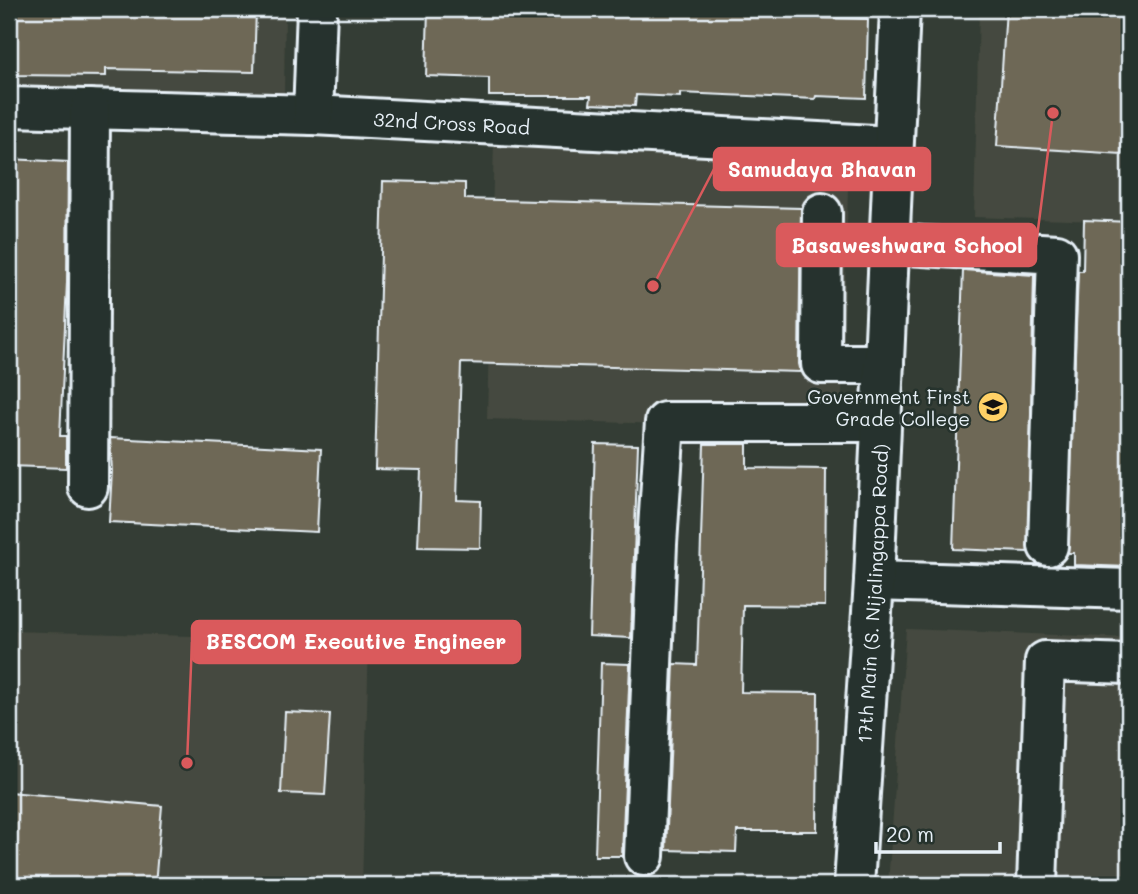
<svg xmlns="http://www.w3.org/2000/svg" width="1138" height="894" font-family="Mali,sans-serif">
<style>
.built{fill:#454a3f}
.building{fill:#6e6756;stroke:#e8f1f8;stroke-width:2}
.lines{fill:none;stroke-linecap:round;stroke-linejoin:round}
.minor-casing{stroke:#e8f1f8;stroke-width:44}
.minor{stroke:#26332d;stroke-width:38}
.labels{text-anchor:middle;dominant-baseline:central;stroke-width:5;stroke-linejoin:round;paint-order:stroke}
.street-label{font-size:19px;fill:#e8f1f8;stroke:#26332d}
.poi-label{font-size:19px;fill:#e8f1f8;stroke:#26332d;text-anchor:end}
.leader{fill:none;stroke:#da5a5c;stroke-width:2.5}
.callout-dot{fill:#da5a5c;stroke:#26332d;stroke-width:2.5}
.callout{fill:#da5a5c;stroke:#da5a5c;stroke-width:2.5}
.callout-label{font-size:21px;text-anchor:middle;font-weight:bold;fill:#fff}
</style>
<rect width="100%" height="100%" fill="#343d35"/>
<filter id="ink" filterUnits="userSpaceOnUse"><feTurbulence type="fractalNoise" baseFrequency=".0143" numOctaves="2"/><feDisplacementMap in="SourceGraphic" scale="14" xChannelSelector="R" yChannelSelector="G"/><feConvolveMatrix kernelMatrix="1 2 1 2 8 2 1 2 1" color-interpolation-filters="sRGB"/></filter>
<g filter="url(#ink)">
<!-- built -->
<g class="built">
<path d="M9 9H285L284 101 9 91Z"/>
<path d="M979 9H1129V222L974 217Z"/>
<path d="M494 141 849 153 841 429 487 419Z"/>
<path d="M906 629 1129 638V885H888Z"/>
<path d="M9 631 369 641 362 885H9Z"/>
</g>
<!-- building -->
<g class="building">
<path d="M9 9H256L254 72 106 69V76L9 75Z"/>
<path d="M428 9H821L820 18 868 19 866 98 816 96 815 99 680 93V97L636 95 635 106 590 104 591 96H489V78L426 76Z"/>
<path d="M1006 9H1129L1122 154 997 146Z"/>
<path d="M9 159 68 162 67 282 60 436H66V468L9 466Z"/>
<path d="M383 181 465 183V199L801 208 799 364 801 372 461 363 457 500 481 501 480 548 418 547 421 470 375 469Z"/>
<path d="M1084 220 1129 222V567L1074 565V553H1068L1078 271H1083Z"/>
<path d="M963 270 1034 275 1028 552 953 549Z"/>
<path d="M110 438 321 449 317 532 109 522 112 471Z"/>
<path d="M595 444 638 445 631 638 589 636Z"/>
<path d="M704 444H747V468L826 469 825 606 743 605 741 692 818 693 817 831H737L736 852 666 850 674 664 697 665Z"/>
<path d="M601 663 630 664 622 856H595Z"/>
<path d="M285 712 330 714 325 795 281 793Z"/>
<path d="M9 792 162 806 155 885H9Z"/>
</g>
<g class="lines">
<!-- minor casing -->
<g class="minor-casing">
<g id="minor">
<path id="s1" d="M9 107 313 115 893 146"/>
<path d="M313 115 317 9"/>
<path d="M822 213 821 364H884"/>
<path d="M889 244 1057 254 1048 546"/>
<path d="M88 487 90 109"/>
<path d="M874 581 1129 589"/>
<path d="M644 856 657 544 665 422H881"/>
<path id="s2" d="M854 885 874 581 900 9"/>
<path d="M1037 885 1045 661 1129 664"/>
</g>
</g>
<!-- minor -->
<use href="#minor" class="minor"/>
</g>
</g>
<!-- icons -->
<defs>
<g id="university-disc" transform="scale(1.575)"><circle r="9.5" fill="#ffd166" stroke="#26332d"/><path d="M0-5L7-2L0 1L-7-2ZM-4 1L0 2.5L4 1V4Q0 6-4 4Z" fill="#111"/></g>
</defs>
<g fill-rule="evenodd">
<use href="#university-disc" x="993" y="407"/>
</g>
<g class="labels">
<!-- street labels -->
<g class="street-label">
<text stroke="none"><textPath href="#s1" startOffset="443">32nd Cross Road</textPath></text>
<text stroke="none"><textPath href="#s2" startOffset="292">17th Main (S. Nijalingappa Road)</textPath></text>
</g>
<!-- poi labels -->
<g class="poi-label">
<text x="970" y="396">Government First<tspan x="970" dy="22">Grade College</tspan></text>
</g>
</g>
<!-- callouts -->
<path class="leader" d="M653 286L714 169M1053 113L1036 245M187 763L192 642"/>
<g class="callout-dot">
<circle cx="653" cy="286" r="7"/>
<circle cx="1053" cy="113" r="7"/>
<circle cx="187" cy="763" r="7"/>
</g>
<g class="callout">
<rect x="714" y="148" width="216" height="42" rx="7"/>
<rect x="777" y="224" width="259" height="42" rx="7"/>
<rect x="192" y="621" width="328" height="42" rx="7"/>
</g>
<g class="callout-label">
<text x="822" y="177">Samudaya Bhavan</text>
<text x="907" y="253">Basaweshwara School</text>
<text x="356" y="649">BESCOM Executive Engineer</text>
</g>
<!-- margin -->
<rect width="1138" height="894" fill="none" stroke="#26332d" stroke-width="35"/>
<rect x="18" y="18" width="1103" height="859" fill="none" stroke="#e8f1f8" stroke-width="2.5" filter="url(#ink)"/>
<!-- scale -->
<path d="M876 842v10h124v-10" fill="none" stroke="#e8f1f8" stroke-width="3.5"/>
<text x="886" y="842" font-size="21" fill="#e8f1f8" stroke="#26332d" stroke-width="5" paint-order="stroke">20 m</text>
</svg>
